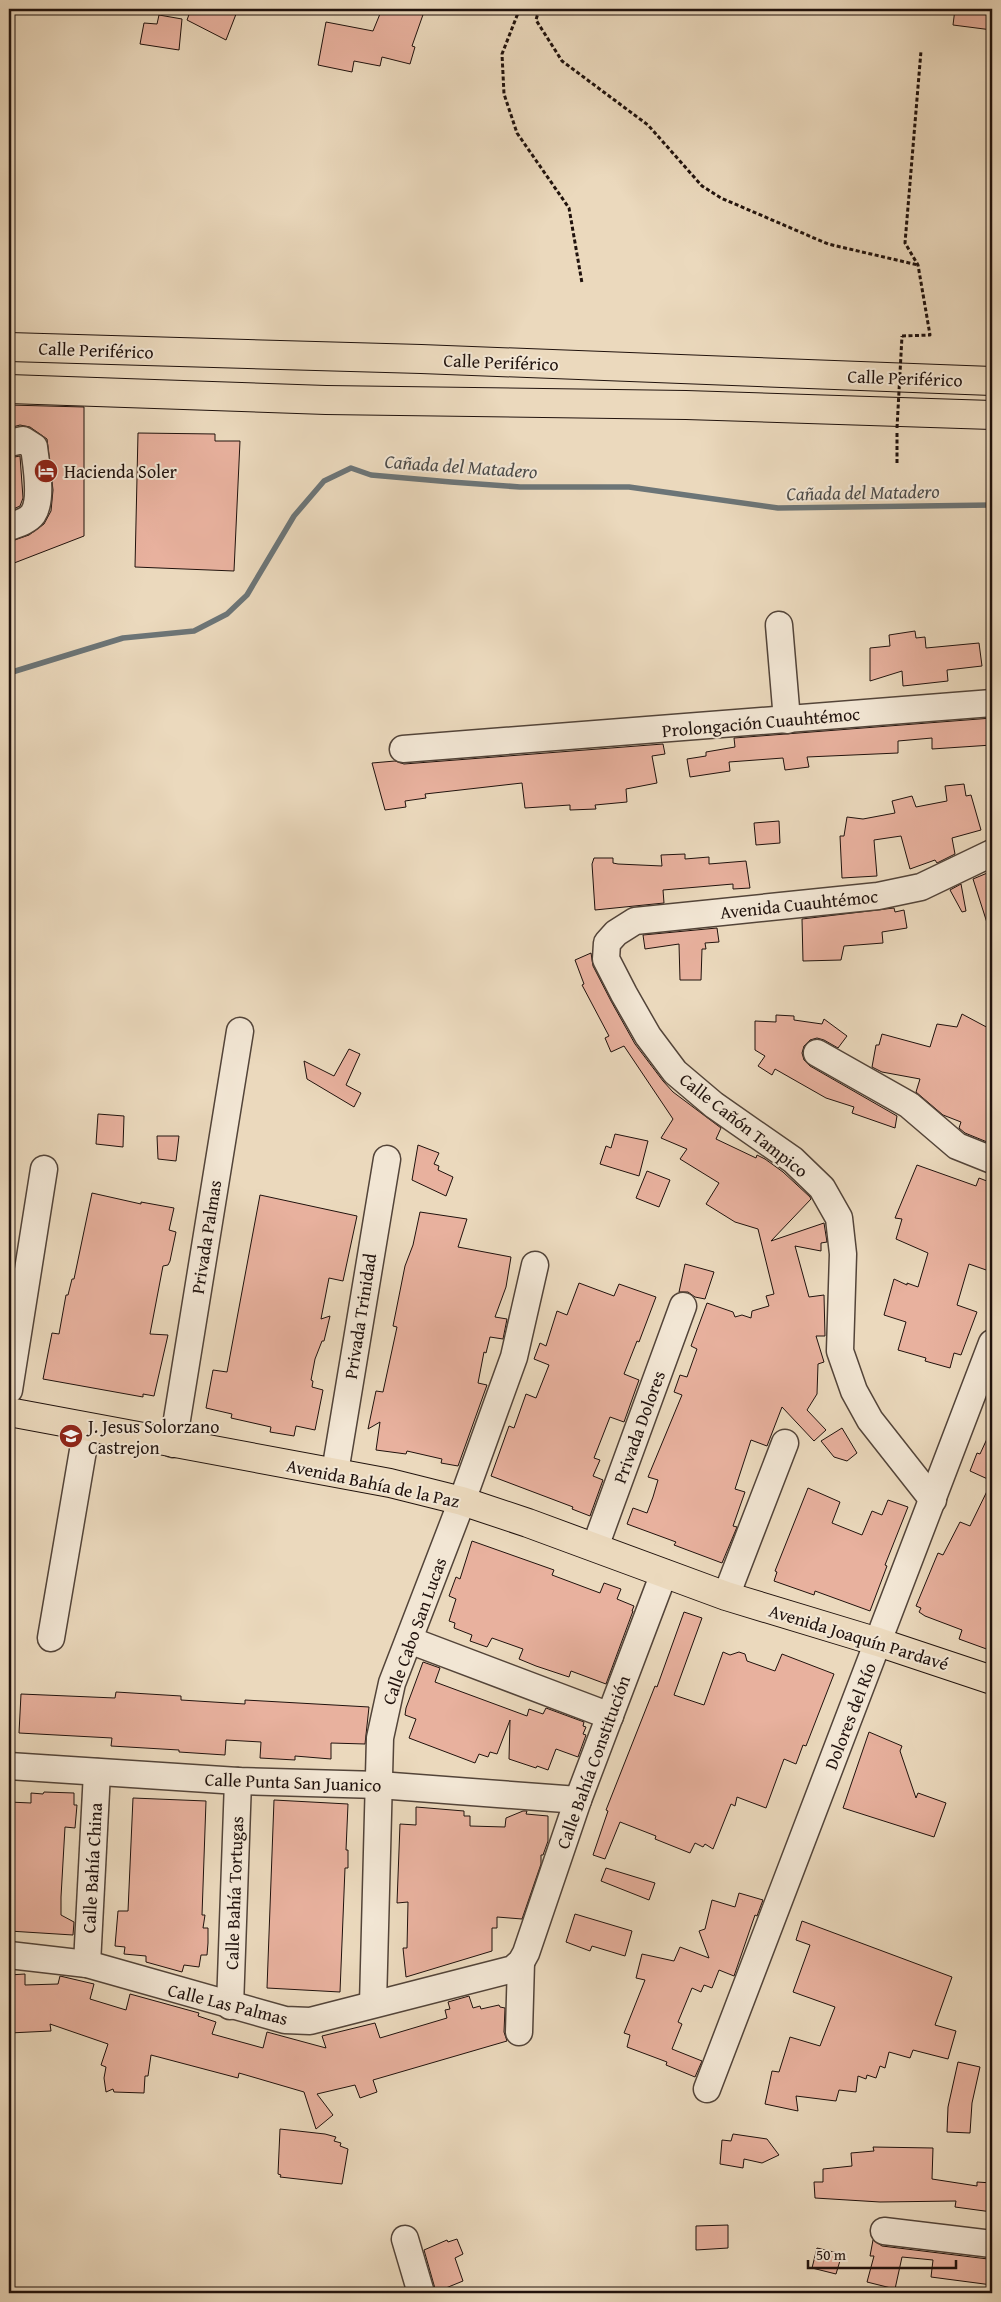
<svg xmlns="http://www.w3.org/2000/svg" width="1001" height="2302" font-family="'Gentium Book Plus',serif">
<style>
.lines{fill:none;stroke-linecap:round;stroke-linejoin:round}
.stream{stroke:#6c7577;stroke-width:5.5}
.building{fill:#e8b19e;stroke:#20120d}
.minor-casing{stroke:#534439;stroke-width:29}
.major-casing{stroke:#20120d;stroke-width:30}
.highway-casing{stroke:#20120d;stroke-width:30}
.path{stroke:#20120d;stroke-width:3;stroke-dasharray:4 2.5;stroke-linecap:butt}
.minor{stroke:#f2e6d4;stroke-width:26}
.major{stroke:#ebd9bd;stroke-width:28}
.highway{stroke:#ebd9bd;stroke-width:28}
.path-bridge{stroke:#20120d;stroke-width:3;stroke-dasharray:4 2.5;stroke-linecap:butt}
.labels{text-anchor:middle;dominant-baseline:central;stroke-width:4;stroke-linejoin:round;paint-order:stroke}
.street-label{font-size:18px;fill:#20120d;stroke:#f2e6d4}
.poi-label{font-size:18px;fill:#20120d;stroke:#f2e6d4;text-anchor:start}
.water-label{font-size:19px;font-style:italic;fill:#4c4c4b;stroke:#f2e6d4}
</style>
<rect width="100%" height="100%" fill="#ebd9bd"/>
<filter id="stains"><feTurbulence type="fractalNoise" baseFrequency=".004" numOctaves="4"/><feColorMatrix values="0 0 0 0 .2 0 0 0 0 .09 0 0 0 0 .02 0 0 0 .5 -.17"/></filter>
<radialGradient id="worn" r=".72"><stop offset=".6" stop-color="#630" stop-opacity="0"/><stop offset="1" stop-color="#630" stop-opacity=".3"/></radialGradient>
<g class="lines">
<!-- stream -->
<path class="stream" d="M9 673 123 638 194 631 227 614 247 595 294 516 324 481 351 468 371 475 451 482 520 487H629L778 508 992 505"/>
</g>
<!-- building -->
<g class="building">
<path d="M191 9H238L226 40 187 20Z"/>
<path d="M382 9H425L412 46 415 47 410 64 382 57 380 66 354 61 352 72 318 65 326 22 373 31Z"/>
<path d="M955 9H992V30L953 25Z"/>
<path d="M159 15 182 19 179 50 140 44 144 23 157 24Z"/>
<path d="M9 405 84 407V536L9 565V542L29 535 44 524 51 511 53 490 47 439 30 427 20 425 9 428Z"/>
<path d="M138 433 215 434V441H240L234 571 135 567Z"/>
<path d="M20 456 23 498 20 506 9 511V458Z"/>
<path d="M915 631 916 638 925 637 926 648 979 643 982 666 947 670 948 681 903 686 902 671 870 681V648L890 646 889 635Z"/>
<path d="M992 718V745L932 749V738L898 741V753L807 757 809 767 785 770 783 758 729 762 730 771 690 777 687 759 706 756V752L735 747 734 738Z"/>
<path d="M663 744 665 754 652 756 657 783 626 789 627 802 595 805 596 809 570 810V805L525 808 522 783 425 794 426 798 405 801 406 807 385 810 372 763 395 761 404 764Z"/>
<path d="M964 784 966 796 971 795 981 830 952 838 955 854 937 863 935 860 910 869 901 836 874 840 877 876 842 878 840 836H844L847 817 863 819 895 813 892 801 912 796 916 807 947 801 945 786Z"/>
<path d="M779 821 780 843 756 845 754 823Z"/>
<path d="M685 854V859L709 857V864L746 861 750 888 733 889V884L663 890 664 903 595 910 592 864 594 858H613V863L618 864 662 866 661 855Z"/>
<path d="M992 871V928L989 929 973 879Z"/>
<path d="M961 884 966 911 962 912 950 890Z"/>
<path d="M894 908 895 912 904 910 907 928 882 932 883 943 844 946 841 960 803 961 802 919Z"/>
<path d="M717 928 719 942 705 943 706 949H702L701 980H680L679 944 645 949 643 935Z"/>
<path d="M591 953 593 966 611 1001 635 1044 663 1081 673 1092 721 1128 716 1139 756 1158 757 1155 765 1159 783 1172 810 1197 811 1199 771 1241 824 1223 827 1242 821 1243V1251L795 1246 809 1297 824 1295 825 1336H816L824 1362 818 1364 817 1394 807 1410 826 1430 814 1441 782 1407 767 1446 751 1440 735 1489 745 1492 733 1526 737 1527 722 1563 674 1545 676 1542 627 1524 633 1508 647 1513 653 1497 658 1480 648 1477 682 1395 674 1392 680 1375 687 1377 697 1349 691 1346 707 1303 733 1312 735 1317 742 1315 751 1318 752 1311 769 1306 766 1296 774 1294 758 1229 735 1222 706 1204 719 1183 680 1159 687 1149 661 1138 673 1119 624 1046 611 1052 605 1038 609 1036 582 985 584 984 575 960Z"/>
<path d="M962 1014 992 1030V1144L965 1133 959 1128 961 1122 943 1115 916 1092 920 1079 882 1072 872 1067 876 1045H879L882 1034 930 1047 937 1024 957 1027Z"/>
<path d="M776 1015 794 1016V1020L822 1024 824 1019 847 1036 838 1048 824 1040 817 1038 810 1040 804 1046 802 1053 804 1060 810 1066 897 1116 895 1128 852 1113 854 1107 826 1098 775 1069 772 1075 758 1066 765 1056 755 1050V1021L776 1022Z"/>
<path d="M349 1049 360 1054 346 1085 361 1093 354 1107 307 1079 304 1061 334 1076Z"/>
<path d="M98 1114 124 1116 123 1147 96 1144Z"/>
<path d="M615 1134 648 1141 639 1176 600 1164 606 1146 611 1148Z"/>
<path d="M157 1136H179L176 1161 158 1159Z"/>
<path d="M418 1145 439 1153 434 1164 439 1166 438 1170 453 1177 446 1196 412 1180Z"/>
<path d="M917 1165 976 1186 979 1178 992 1183V1272L969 1264 957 1305 977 1312 961 1355 954 1353 950 1368 925 1361 926 1358 898 1350 906 1322 884 1315 894 1279 907 1285V1283L918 1287 928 1253 896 1239 902 1219 895 1218Z"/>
<path d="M647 1171 670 1180 659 1207 636 1198Z"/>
<path d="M92 1193 141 1204V1202L174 1208 169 1230 176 1232 170 1261 168 1265 163 1266 150 1334 168 1335 154 1396 143 1394V1397L43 1379 52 1333 59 1334 66 1295H68L72 1279H74Z"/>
<path d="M260 1195 357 1216 343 1281 329 1278 321 1319 330 1316 324 1341H322L315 1359 311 1380 313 1381 312 1387 323 1390 315 1430 296 1426 294 1436 270 1432 271 1427 231 1418 232 1414 206 1408 213 1370 227 1372Z"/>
<path d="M420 1212 467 1219 458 1247 511 1257 506 1287 495 1317 507 1319 503 1339 490 1337 486 1353 484 1352 478 1383 487 1385 458 1466 441 1463 442 1459 407 1451 406 1454 376 1450 380 1422 368 1429 376 1391 383 1392 397 1327 393 1326 405 1266 413 1245Z"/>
<path d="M685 1264 714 1272 705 1299 695 1297 688 1292H679Z"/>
<path d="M579 1283 614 1296 619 1284 656 1297 639 1342 637 1341 624 1374 639 1380 624 1422 610 1417 594 1458 600 1460 593 1476 603 1480 590 1516 572 1509 573 1507 491 1476 509 1426 514 1428 526 1394 536 1398 549 1365 534 1359 540 1343 546 1346 557 1311 567 1315Z"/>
<path d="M842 1428 857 1453 847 1461 834 1457 821 1441Z"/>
<path d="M992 1428V1651L959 1639 962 1630 925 1616 919 1612 921 1608 916 1606 938 1553 943 1555 960 1522 970 1526 992 1481 970 1471 977 1453 980 1454Z"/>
<path d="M808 1488 840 1502 832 1523 862 1535 872 1511 882 1515 888 1500 908 1507 885 1565 887 1566 870 1611 815 1591 814 1595 774 1581 777 1572 775 1571Z"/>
<path d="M472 1541 554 1570 552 1575 600 1593 604 1583 621 1589 617 1599 634 1606 632 1611H633L606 1684 571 1671 569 1677 536 1666 519 1659 523 1649 492 1638 487 1647 470 1641 472 1635 454 1628 455 1623 449 1621 456 1599 449 1596 456 1577 460 1579Z"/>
<path d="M684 1612 702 1618 674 1695 704 1705 723 1652 730 1655 739 1652 745 1654 747 1661 775 1671 782 1654 834 1674 806 1746 803 1745 796 1764 784 1759 766 1808 737 1797 735 1806 731 1804 713 1849 705 1844 703 1847 695 1843 690 1853 655 1839 656 1836 620 1822 605 1859 593 1855 608 1811 606 1810 655 1686 657 1687Z"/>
<path d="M423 1662 440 1668 435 1682 527 1716 529 1709 543 1714 546 1708 584 1722 583 1726 586 1727 583 1734 586 1735 578 1757 556 1749 548 1770 537 1766 536 1768 509 1759 510 1720 497 1754 490 1752 488 1757 479 1754 475 1763 409 1738 416 1719 405 1715 406 1708Z"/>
<path d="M116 1692 181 1696V1700L245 1704V1700L369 1707 365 1744 331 1743V1759L295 1756V1760L260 1758 261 1742 226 1740 225 1755 179 1752V1750L111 1746 112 1738 19 1733 21 1694 115 1698Z"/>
<path d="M869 1732 902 1746 900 1751 916 1798 918 1793 946 1803 934 1837 843 1808Z"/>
<path d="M44 1792 74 1793V1805H77L75 1828 65 1827 61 1897V1915L74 1922 73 1935 9 1931V1802L31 1803V1793L43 1794Z"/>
<path d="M133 1798 206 1801 202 1915H205L203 1928H208V1943L207 1955H201L199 1967 184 1965 182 1972 146 1962V1956L124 1954 125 1947 115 1946 118 1911H128Z"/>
<path d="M274 1800 348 1804 346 1850H348V1868H345L340 1992 267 1988Z"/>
<path d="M416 1807 464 1811V1816H470V1826L505 1827 506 1818 523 1811H527L526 1814 548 1816V1841L543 1855H541V1864L522 1919 497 1917V1928H492V1951L406 1977 403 1948H407L408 1902 397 1903 400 1824 416 1825Z"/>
<path d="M606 1868 655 1883 649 1900 601 1881Z"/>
<path d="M739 1893 763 1900 757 1916 755 1915 734 1976 719 1970 712 1988 704 1985 701 1992 692 1988 678 2022 682 2024 672 2049 702 2061 695 2077 666 2065 667 2062 627 2047 630 2035 624 2033 645 1980 636 1978 642 1954 674 1961 680 1947 709 1958 699 1931 705 1929 712 1900 735 1907Z"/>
<path d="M575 1914 632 1931 625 1956 592 1946 590 1951 566 1942Z"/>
<path d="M802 1921 952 1977 935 2025 956 2031 948 2059 913 2050 910 2058 889 2052 885 2068 880 2066 876 2078 867 2075 866 2079 858 2076 856 2092 839 2090 836 2101 796 2096 798 2111 765 2104 772 2071 779 2072 790 2037 820 2046 835 2007 793 1992 810 1945 796 1940Z"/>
<path d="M25 1974V1985L58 1984 60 1976 94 1984 90 1999 126 2010 130 1994 199 2013 198 2016 216 2022 212 2034 263 2048 267 2032 326 2048 322 2036 375 2023 380 2038 447 2018 445 2010 450 2009 448 2002 469 1996 473 2008 480 2006 481 2009 499 2005 500 2007 505 2008 504 2032 507 2041 373 2080 377 2092 360 2098 355 2085 317 2094 333 2115 316 2129 304 2092 239 2073 238 2078 151 2055 148 2076H145L144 2093 114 2092 113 2089 106 2092 104 2078 106 2067 101 2065 108 2044 50 2024 51 2031 9 2033V1975Z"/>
<path d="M958 2062 980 2067 972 2103 970 2133 947 2132 948 2107Z"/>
<path d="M280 2129 325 2134 336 2137 334 2141 341 2143 340 2146 348 2149 342 2184 280 2177 281 2175 278 2174Z"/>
<path d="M733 2134 767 2139 779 2155 762 2163 744 2159 743 2168 720 2164 722 2140 731 2141Z"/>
<path d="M873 2147 933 2148 932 2179 977 2186V2182L992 2183V2212L955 2207 956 2201 880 2202 815 2198 814 2182H823V2169L852 2166 851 2153 874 2151Z"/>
<path d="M728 2225V2248L696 2250V2226Z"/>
<path d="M457 2239 463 2254 455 2258 463 2281 436 2292 424 2250 447 2240 448 2242Z"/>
<path d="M873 2240 882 2246 988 2259V2261L992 2262V2285L931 2277 933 2260 902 2257 895 2289 867 2282 874 2256H870Z"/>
<path d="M817 2248 842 2254 836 2274 812 2268Z"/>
</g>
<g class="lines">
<!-- minor casing -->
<g class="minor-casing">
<g id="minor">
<path d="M9 443 23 440 34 447C36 464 43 499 33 514 28 521 17 524 9 527"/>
<path d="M779 625 787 720"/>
<path d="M403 749 992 703"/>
<path d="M817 1053 909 1105 957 1146 992 1160"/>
<path d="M9 1390 44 1169"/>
<path d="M173 1444 240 1031"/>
<path d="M335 1472 387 1159"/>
<path d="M933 1500 870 1420 854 1391 840 1351 843 1254 839 1218 822 1188 793 1160 714 1105 675 1072 648 1036 624 994 606 959 607 943 616 933 635 921 878 896 921 887 992 853"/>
<path d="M595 1547 683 1306"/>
<path d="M726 1596 785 1443"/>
<path d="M51 1638 87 1427"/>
<path d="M409 1640 610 1716"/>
<path d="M9 1766 238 1781 379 1785 578 1800"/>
<path d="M9 1955 87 1964 285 2020 310 2021 513 1969 521 1962 526 1953 578 1800 664 1573"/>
<path d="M87 1964 97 1772"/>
<path d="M373 2004 380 1738 392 1683 462 1501 514 1357 535 1265"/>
<path d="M230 2006 238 1781"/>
<path d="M519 2032 521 1962"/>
<path d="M707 2089 992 1343"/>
<path d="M884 2231 992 2244"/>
<path d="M405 2239 421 2293"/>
</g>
</g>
<!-- major casing -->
<g class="major-casing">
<path id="major" d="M9 1412 390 1483 462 1501 528 1523 726 1596 878 1642 992 1680"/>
</g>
<!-- highway casing -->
<g class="highway-casing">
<g id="highway">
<path d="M9 347 421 359 992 381"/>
<path d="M9 389 326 400 686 405 992 415"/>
</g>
</g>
<!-- path -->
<g class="path">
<path d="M521 9 518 13 502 54 504 94 517 133 569 208 582 283"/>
<path d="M539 9 536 20 562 61 648 125 702 186 721 198 828 244 918 265"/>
<path d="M902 336 930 335 918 265 905 243 921 51"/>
<path d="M897 433V465"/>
</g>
<!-- minor -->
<use href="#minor" class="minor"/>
<!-- major -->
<use href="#major" class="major"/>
<!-- highway -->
<use href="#highway" class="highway"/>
<!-- path-bridge -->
<path class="path-bridge" d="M897 428 902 336"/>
</g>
<!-- icons -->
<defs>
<g id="hotel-disc" transform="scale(1.25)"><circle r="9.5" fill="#8f2418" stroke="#f2e6d4"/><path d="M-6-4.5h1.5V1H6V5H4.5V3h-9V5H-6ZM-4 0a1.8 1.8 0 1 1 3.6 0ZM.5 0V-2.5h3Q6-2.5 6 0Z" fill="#fff"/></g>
<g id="school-disc" transform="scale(1.25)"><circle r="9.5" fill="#8f2418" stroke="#f2e6d4"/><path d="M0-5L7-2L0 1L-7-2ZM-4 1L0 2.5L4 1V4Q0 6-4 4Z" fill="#fff"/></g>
</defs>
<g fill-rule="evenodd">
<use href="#hotel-disc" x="46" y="471"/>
<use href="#school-disc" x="71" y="1436"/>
</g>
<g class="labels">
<!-- street labels -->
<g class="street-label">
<text transform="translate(96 350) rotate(2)">Calle Periférico</text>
<text transform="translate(501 362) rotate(2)">Calle Periférico</text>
<text transform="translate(905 378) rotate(2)">Calle Periférico</text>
<text transform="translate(761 722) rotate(-5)">Prolongación Cuauhtémoc</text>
<text transform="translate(799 904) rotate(-6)">Avenida Cuauhtémoc</text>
<text transform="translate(744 1125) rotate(38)">Calle Cañón Tampico</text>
<text transform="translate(206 1237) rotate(-81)">Privada Palmas</text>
<text transform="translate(360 1316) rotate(-81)">Privada Trinidad</text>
<text transform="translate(639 1427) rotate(-70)">Privada Dolores</text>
<text transform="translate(373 1483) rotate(12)">Avenida Bahía de la Paz</text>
<text transform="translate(414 1631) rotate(-70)">Calle Cabo San Lucas</text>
<text transform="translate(859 1637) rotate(17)">Avenida Joaquín Pardavé</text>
<text transform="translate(850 1716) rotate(-69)">Dolores del Río</text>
<text transform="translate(593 1762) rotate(-70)">Calle Bahía Constitución</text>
<text transform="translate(293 1782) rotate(2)">Calle Punta San Juanico</text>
<text transform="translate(92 1868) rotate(-87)">Calle Bahía China</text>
<text transform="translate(234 1893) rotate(-88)">Calle Bahía Tortugas</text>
<text transform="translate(228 2004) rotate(14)">Calle Las Palmas</text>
</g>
<!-- poi labels -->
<g class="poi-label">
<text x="64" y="471">Hacienda Soler</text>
<text x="88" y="1426">J. Jesus Solorzano<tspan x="88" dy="21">Castrejon</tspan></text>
</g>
<!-- water labels -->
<g class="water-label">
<text transform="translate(461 466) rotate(4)">Cañada del Matadero</text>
<text transform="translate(863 492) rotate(-1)">Cañada del Matadero</text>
</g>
</g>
<!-- margin -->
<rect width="1001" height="2302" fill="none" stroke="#ebd9bd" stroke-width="30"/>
<rect x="10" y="10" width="981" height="2282" fill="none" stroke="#20120d" stroke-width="2.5"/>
<rect x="15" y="15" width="971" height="2272" fill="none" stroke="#20120d"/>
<!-- scale -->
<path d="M808 2260v8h148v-8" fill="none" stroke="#20120d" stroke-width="2.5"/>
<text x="816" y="2260" font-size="15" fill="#20120d" stroke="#f2e6d4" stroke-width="4" paint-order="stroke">50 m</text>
<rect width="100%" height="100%" filter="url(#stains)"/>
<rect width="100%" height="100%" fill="url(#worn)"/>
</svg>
